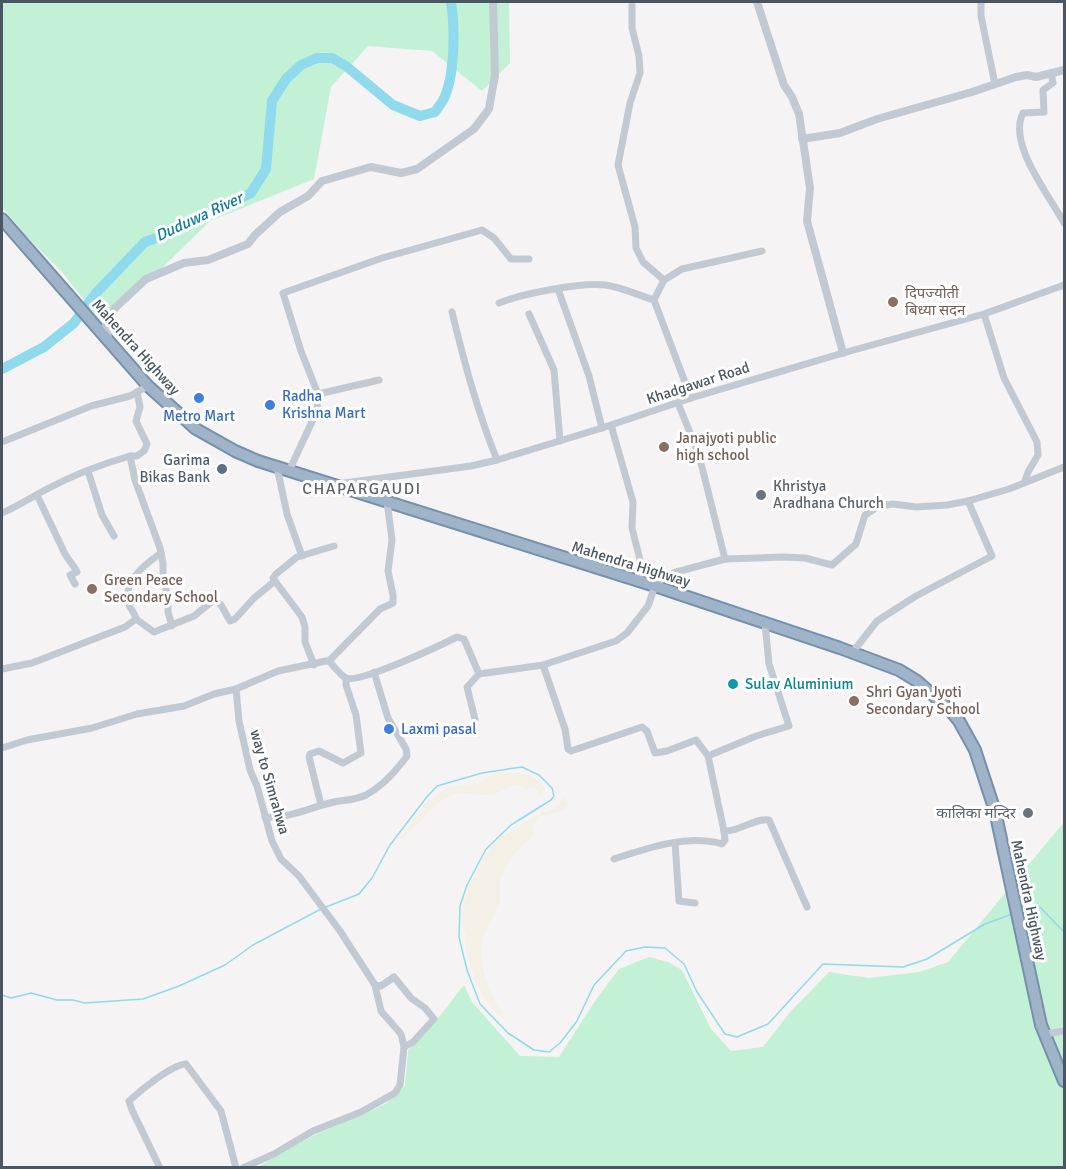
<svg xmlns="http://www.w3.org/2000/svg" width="1066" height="1169" font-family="Signika,'Noto Sans Devanagari',sans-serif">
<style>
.green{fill:#c3f1d5}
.sand{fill:#f5f0e5}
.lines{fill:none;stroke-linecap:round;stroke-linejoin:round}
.stream{stroke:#90daee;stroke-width:1.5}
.river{stroke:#90daee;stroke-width:10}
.trunk-casing{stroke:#7690ad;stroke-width:14}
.minor{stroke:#c1cad2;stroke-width:7}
.tertiary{stroke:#c1cad2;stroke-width:8}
.trunk{stroke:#9fb4c9;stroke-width:10}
.education-dot{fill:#8d6e63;stroke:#fff;stroke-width:2}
.shop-dot{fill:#3f7fe0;stroke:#fff;stroke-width:2}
.service-dot{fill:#5c6f8a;stroke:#fff;stroke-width:2}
.worship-dot{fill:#6b7280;stroke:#fff;stroke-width:2}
.culture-dot{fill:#0f9aa8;stroke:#fff;stroke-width:2}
.labels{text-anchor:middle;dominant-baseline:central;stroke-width:6;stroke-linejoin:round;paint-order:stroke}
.education-label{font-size:15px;fill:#785e54;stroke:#fff;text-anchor:start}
.street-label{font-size:15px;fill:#4a5661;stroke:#fff}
.shop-label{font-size:15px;fill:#366cbe;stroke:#fff;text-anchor:start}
.service-label{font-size:15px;fill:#4e5e75;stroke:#fff;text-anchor:end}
.worship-label{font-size:15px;fill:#5b616d;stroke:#fff;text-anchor:start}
.culture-label{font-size:15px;fill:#0d838f;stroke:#fff;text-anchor:start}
.water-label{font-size:16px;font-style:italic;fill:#0c7c9b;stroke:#fff}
.neighbourhood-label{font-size:16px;letter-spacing:1.5px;fill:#5f6368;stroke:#fff}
</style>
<rect width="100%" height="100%" fill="#f5f3f3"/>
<!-- green -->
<g class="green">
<path d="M2 2H509L510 63 482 91 432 51 368 46 331 87 314 179 210 221 149 281 95 324 84 300 62 272 26 236 2 207Z"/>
<path d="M1064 822V1167L256 1168 314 1135 362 1115 385 1104 405 1086 408 1051 439 1017 464 985 472 1002 520 1056 559 1057 595 1001 619 969 649 957 668 962 682 970 711 1029 731 1051 763 1047 791 1011 829 972 869 978 919 972 948 962Z"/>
</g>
<!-- sand -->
<g class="sand">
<path d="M500 772C516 773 535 772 545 788L542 796H538V791L535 788 525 789 522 786 515 784C504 790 493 796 480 795 469 794 463 792 452 795 429 804 419 829 399 840L424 805 446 788 479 783 489 776Z"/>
<path d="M563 797 568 803 566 810 539 817 534 824 533 836C520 848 505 862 500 880 498 889 502 898 498 907 494 917 487 926 484 936 476 964 488 991 504 1014L502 1018 484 998 477 986 466 951V939L461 917 463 908 470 885 486 854 496 841 535 816 559 806Z"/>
</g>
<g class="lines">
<!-- stream -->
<g class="stream">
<path d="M326 907 359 894 372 878 390 845 426 798 437 786 482 773 522 767 539 775 552 788 554 796 551 800 511 825 486 849 467 885 460 906 459 937 467 970 480 1004 508 1033 534 1050 549 1052 560 1043 577 1021 594 985 626 951 645 947 665 948 684 964 697 992 725 1034 737 1037 768 1024 823 964 903 967 927 959 985 924 1012 914"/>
<path d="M1022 910 1037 904 1064 932"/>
<path d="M2 995 11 998 31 993 57 1000H73L85 1003 143 999 179 986 225 965 253 945 321 909"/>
</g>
<!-- river -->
<path class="river" d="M2 369 44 347 74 323 96 293 145 242 173 232 251 193 266 169 272 101 286 79 301 65 317 58H332L346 66 393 105 420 116 435 112C438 107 443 102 445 96 455 72 455 27 451 2"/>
<!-- trunk casing -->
<g class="trunk-casing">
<path id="trunk" d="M2 219 148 386 196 429 235 451 258 461 655 586 840 648 899 670 917 681 949 709 959 721 975 750 995 811 1041 1025 1064 1081"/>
</g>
<!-- minor -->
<g class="minor">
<path d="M632 2V28L639 56 640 73 630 103 618 165 635 227 636 248 643 262 664 280"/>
<path d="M981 2V16L995 84"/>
<path d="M1051 73 1053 83 1043 90 1044 112 1023 113C1007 144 1050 196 1064 223"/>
<path d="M558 289 589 376 602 428"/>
<path d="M654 300 664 280 682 269 762 251"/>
<path d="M499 303C521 294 581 282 605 285 621 287 638 295 654 300L691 398"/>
<path d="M452 312C465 365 477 410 497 460"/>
<path d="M529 314 554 370 560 441"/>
<path d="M984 314 1004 378 1037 442 1038 455 1028 472 1025 481"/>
<path d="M137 392 140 407 136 421 147 444 144 451 137 456H130L135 480 160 548 163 563V578L168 597V612L172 626"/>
<path d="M318 394 379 380"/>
<path d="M678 403 699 455 725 559"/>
<path d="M611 425 633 502 632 528 640 560 638 582"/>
<path d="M2 442 91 406 130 396 148 386"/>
<path d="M277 467 287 514 302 556"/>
<path d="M88 471 102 515 114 536"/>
<path d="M289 471 317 411 318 394 301 351 283 293 382 258 482 230 494 238 511 259H529"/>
<path d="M337 484 471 466 497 460 602 428 691 398 843 353 984 314 1064 285"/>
<path d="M37 495 65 554 76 570 77 572 70 575 75 584"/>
<path d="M2 513C18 506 32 497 47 489 73 475 102 464 130 456"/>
<path d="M275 581 273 578 276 574 297 557 334 546"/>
<path d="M136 619 154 632 194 616 215 599 221 605 230 621 235 619 254 598 275 581 302 617 305 627V642L314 665"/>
<path d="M852 653 877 621 916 596 992 556 968 501"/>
<path d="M329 661 380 609 393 603V595L388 571 392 540 387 501"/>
<path d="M543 665 565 729 568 749 571 751 642 727 647 731 655 753 667 751 696 740 708 756 724 831 725 840 722 844C687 834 647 848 614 859"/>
<path d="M2 669 32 663 125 627 136 619C135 614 133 612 130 607 120 583 144 565 161 553"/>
<path d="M236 689 239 721 250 770 257 786 272 841 281 859 299 876 340 931 375 985 381 986 394 977 411 998 425 1008 434 1019 413 1042 404 1047 400 1085 395 1093 361 1112 313 1131 274 1154 243 1168"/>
<path d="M475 719 467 687 479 674"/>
<path d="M2 748 27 740 92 728 137 714 184 706 214 694 236 689 278 671 326 661H329C334 666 340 675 346 678 359 684 441 645 457 637L464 639 479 674 543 665 616 641 627 633 648 606 655 586 663 578 676 572 725 559 783 557 805 558 832 565 856 544 865 515 879 506 893 504 916 507 947 505 968 501 1009 489 1064 467"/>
<path d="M708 756 756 736 789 726 769 664 765 624"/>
<path d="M321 805 309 757 310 754 319 751 343 763 361 753 356 715 346 685V678"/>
<path d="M265 817C288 819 311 807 334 802 344 800 356 800 366 795 383 786 396 771 407 756L406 749 388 718 374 672"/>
<path d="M724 831C740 832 753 818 769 820L807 907"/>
<path d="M675 843 679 901 695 903"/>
<path d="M375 985 381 1011 401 1034 404 1047"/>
<path d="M1045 1034 1064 1031"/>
<path d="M160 1168 132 1110 129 1101C141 1090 171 1065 186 1064L221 1111 236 1168"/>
</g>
<!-- tertiary -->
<g class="tertiary">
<path d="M757 2 784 85 792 97 799 114 810 188 807 221 843 353"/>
<path d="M802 139 840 133 877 119 972 92 1016 77 1027 75 1036 77 1064 70"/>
<path d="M108 340 106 325 115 308 146 279 184 263 208 260 248 244 255 235 280 212 308 196 322 181 371 167 401 173 417 169 474 129 489 109 495 75 493 2"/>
</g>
<!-- trunk -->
<use href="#trunk" class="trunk"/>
</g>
<!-- markers -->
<g class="education-dot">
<circle cx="893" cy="302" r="6"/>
<circle cx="664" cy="447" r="6"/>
<circle cx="92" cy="589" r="6"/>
<circle cx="854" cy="701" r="6"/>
</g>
<g class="shop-dot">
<circle cx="199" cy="398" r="6"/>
<circle cx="270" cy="405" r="6"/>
<circle cx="389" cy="729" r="6"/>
</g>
<circle class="service-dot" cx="222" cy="469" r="6"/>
<g class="worship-dot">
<circle cx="761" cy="495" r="6"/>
<circle cx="1028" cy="813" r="6"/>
</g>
<circle class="culture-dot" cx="733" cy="684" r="6"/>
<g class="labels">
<!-- education labels -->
<g class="education-label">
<text x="905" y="293">दिपज्योती<tspan x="905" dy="17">बिध्या सदन</tspan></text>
<text x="676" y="438">Janajyoti public<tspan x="676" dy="17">high school</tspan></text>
<text x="104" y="580">Green Peace<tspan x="104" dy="17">Secondary School</tspan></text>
<text x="866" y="692">Shri Gyan Jyoti<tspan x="866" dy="17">Secondary School</tspan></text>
</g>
<!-- street labels -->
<g class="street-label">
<text transform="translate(136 347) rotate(48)">Mahendra Highway</text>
<text transform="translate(698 383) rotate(-18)">Khadgawar Road</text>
<text transform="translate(631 564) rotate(17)">Mahendra Highway</text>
<text transform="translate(270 782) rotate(74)">way to Simrahwa</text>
<text transform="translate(1029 900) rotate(78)">Mahendra Highway</text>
</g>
<!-- shop labels -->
<g class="shop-label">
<text x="282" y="396">Radha<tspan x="282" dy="17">Krishna Mart</tspan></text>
<text x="199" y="416" text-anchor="middle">Metro Mart</text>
<text x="401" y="729">Laxmi pasal</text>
</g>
<!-- service labels -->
<g class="service-label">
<text x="210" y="460">Garima<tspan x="210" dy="17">Bikas Bank</tspan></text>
</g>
<!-- worship labels -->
<g class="worship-label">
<text x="773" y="486">Khristya<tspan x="773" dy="17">Aradhana Church</tspan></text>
<text x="1016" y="813" text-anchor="end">कालिका मन्दिर</text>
</g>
<!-- culture labels -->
<g class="culture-label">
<text x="745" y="684">Sulav Aluminium</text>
</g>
<!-- water labels -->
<g class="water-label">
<text transform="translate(199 217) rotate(-25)">Duduwa River</text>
</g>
<!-- neighbourhood labels -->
<g class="neighbourhood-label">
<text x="362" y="489">CHAPARGAUDI</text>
</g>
</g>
<!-- border -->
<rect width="1066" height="1169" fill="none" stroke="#4a5661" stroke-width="6"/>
</svg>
